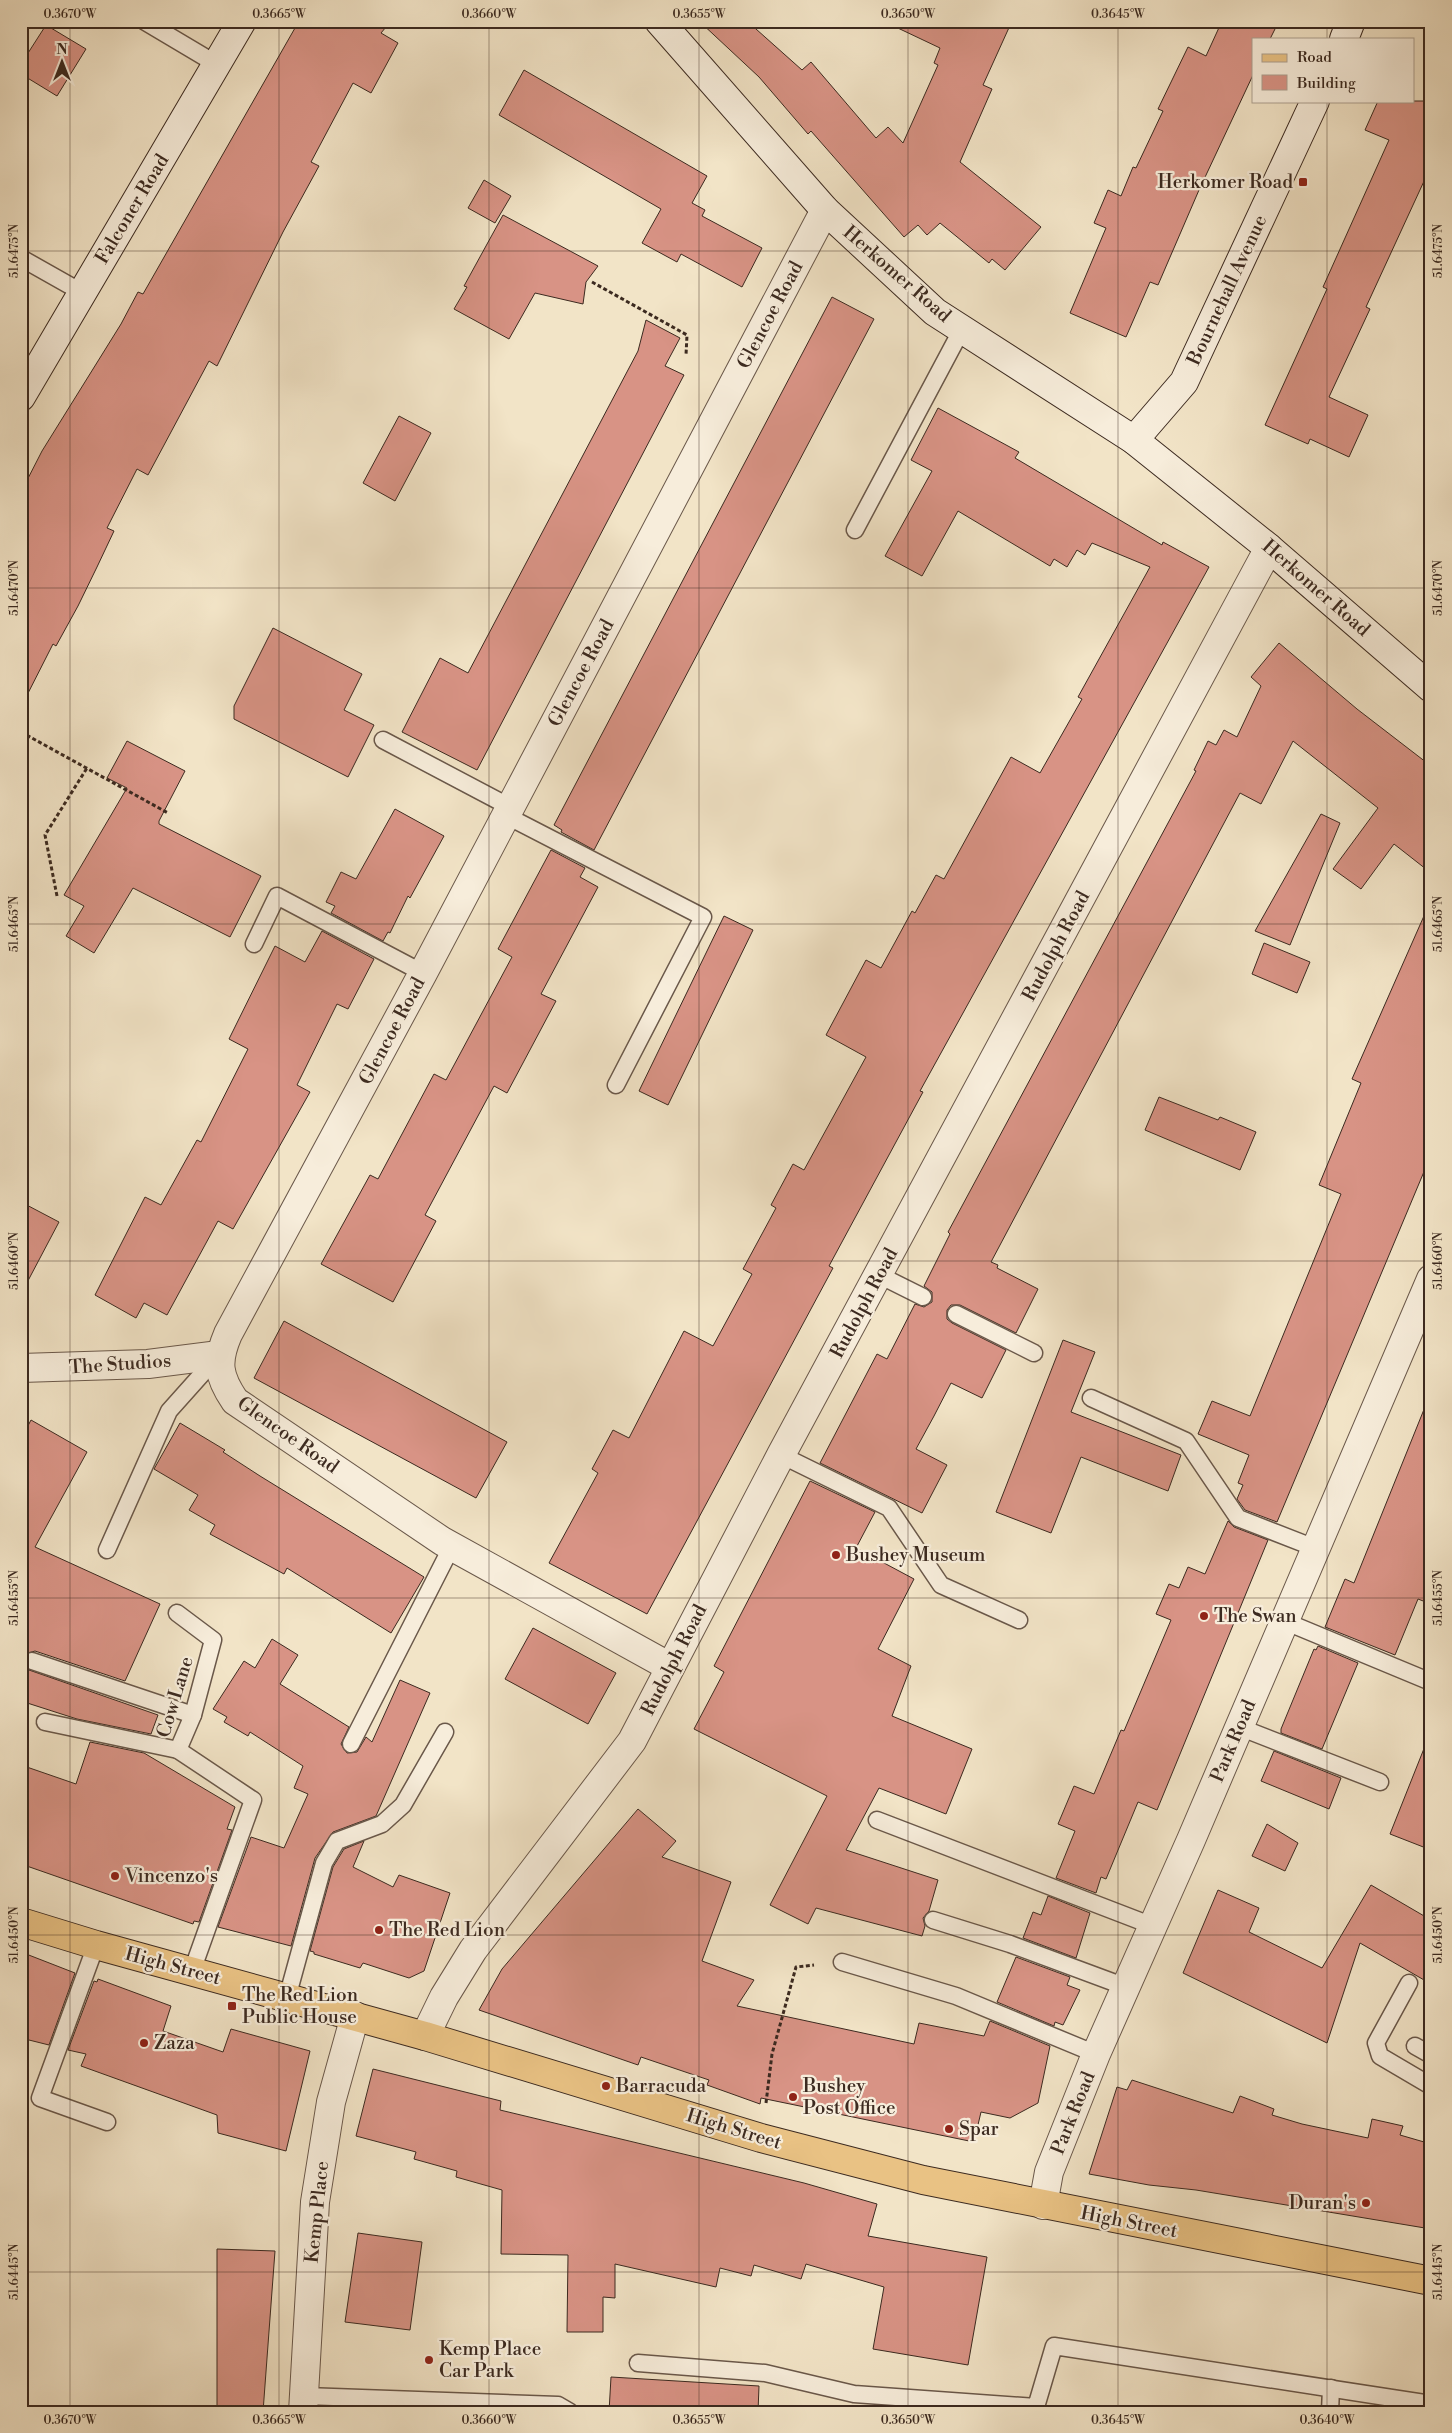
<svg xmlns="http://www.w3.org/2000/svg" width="1452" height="2433" font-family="'Libre Bodoni',serif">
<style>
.building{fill:#d89385;stroke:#3c2a20}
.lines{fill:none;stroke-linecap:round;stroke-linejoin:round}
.lane-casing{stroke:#6a584a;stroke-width:19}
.street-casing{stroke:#6a584a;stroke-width:30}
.secondary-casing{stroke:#3c2a20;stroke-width:30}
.primary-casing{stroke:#3c2a20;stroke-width:30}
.path{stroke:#3c2a20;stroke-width:3;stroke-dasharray:4 2.5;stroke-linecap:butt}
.lane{stroke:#f7eddb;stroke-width:16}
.street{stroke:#f7eddb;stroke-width:28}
.secondary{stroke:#f7eddb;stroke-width:28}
.primary{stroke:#e9c284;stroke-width:28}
.ticks{fill:none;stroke:#3c2a20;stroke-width:1;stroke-opacity:0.45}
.poi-dot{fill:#8f2418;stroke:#f7eddb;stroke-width:2}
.labels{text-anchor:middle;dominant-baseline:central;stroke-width:4.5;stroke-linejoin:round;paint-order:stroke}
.poi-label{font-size:19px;fill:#3c2a20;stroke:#f7eddb;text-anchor:start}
.street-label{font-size:19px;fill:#3c2a20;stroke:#f7eddb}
.neatline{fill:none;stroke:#3c2a20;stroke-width:2}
.ticks-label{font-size:12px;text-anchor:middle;fill:#3c2a20}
</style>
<rect width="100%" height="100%" fill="#f2e4c7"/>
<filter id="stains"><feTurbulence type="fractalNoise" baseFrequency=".004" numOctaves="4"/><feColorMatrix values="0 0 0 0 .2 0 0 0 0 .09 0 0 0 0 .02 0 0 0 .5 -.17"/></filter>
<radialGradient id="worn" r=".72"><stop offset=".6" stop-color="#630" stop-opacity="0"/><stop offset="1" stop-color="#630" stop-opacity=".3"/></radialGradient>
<!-- building -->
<g class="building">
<path d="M299 21H391L381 33 398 43 371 93 353 83 311 162 319 166 283 232 217 366 209 361 148 475 137 469 107 528 114 531 97 567 78 606 56 646 53 644 21 707V492L42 451 121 324 138 292 143 294Z"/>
<path d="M699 21H747L802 70 811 62 876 138 888 127 903 143 938 65 934 63 940 48 883 21H1012L983 85 992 89 960 162 1041 227 1005 270 992 259 989 263 940 223 927 235 918 225 904 237 811 131 808 134 759 77Z"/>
<path d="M1222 21H1279L1270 39H1253V75L1199 190 1158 285 1150 282 1126 337 1070 313 1106 228 1094 223 1108 190 1121 196 1133 167 1136 168 1163 111 1158 109 1188 47 1206 56Z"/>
<path d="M46 25 86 49 57 96 21 74V64Z"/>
<path d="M524 70 707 176 692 203 705 210 702 216 762 248 742 287 681 254 677 262 642 243 661 209 499 115Z"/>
<path d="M1378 101H1431V166L1366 307 1370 309 1329 397 1368 415 1349 457 1310 439 1308 444 1265 425 1327 289 1323 287 1389 140 1365 130Z"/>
<path d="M484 180 511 196 495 223 468 208Z"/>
<path d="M503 215 598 266 586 282 583 304 535 293 509 339 454 309 467 287 464 286Z"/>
<path d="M832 297 874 319 594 850 561 832 562 830 554 825Z"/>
<path d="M646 320 680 338 665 366 684 375 477 770 402 732 440 658 468 673 638 351Z"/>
<path d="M938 408 1019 452 1015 458 1162 545 1163 542 1209 567 920 1091 923 1092 829 1266 833 1268 647 1614 549 1563 598 1473 592 1469 613 1430 629 1438 684 1331 713 1346 752 1274 743 1269 776 1208 771 1205 793 1164 804 1170 866 1057 826 1035 866 960 881 968 912 911 915 913 936 875 944 879 1011 757 1040 773 1082 699 1078 697 1150 567 1092 543 1085 555 1077 550 1067 567 1054 559 1050 566 958 511 922 576 885 556 932 471 911 460Z"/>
<path d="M399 416 431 433 395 501 363 483Z"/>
<path d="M273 628 362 674 344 710 374 725 348 777 234 719V706Z"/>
<path d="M1279 643 1357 709 1431 766V873L1394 844 1361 889 1333 869 1378 808 1293 741 1261 804 1240 793 991 1262 998 1265 997 1268 1038 1289 1016 1333 960 1305H951L947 1310V1319L952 1323 1006 1350 982 1398 951 1383 934 1416 916 1449 947 1465 922 1513 820 1463 877 1354 887 1359 915 1304 924 1307 932 1302V1292L924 1286 950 1234 948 1232 1196 771 1194 770 1208 741 1216 745 1224 730 1237 737 1261 686 1251 677Z"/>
<path d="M127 741 185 771 159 821V824L261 876 230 937 133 888 94 953 66 936 84 906 64 895 127 788 107 778Z"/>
<path d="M395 809 444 836 410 898 408 896 390 933 388 932 383 941 331 913 335 906 326 902 341 872 356 879Z"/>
<path d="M1321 814 1340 823 1290 945 1255 931Z"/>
<path d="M551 850 585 868 580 877 598 887 541 994 556 1001 507 1093 494 1086 425 1215 436 1221 393 1302 321 1264 370 1175 378 1179 434 1074 446 1080 512 957 498 949Z"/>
<path d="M1431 900V1155L1277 1522 1245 1510 1237 1499 1243 1485 1238 1483 1249 1455 1198 1434 1212 1401 1250 1416 1341 1194 1319 1185 1361 1083 1352 1079Z"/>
<path d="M724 916 753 930 668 1105 639 1091Z"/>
<path d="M322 931 374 959 348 1009 337 1004 297 1085 310 1092 233 1229 218 1221 167 1315 144 1303 136 1318 95 1295 145 1197 161 1205 197 1140 201 1142 248 1049 229 1039 275 946 305 962Z"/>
<path d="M1264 943 1310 962 1297 993 1252 974Z"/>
<path d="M1159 1097 1218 1120 1220 1117 1256 1132 1240 1170 1145 1130Z"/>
<path d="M21 1202 59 1222 21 1294Z"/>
<path d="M284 1321 507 1442 476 1498 254 1378Z"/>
<path d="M1063 1340 1095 1352 1071 1412 1181 1455 1168 1491 1081 1457 1051 1533 996 1512Z"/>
<path d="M1429 1397 1431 1604 1418 1599 1395 1655 1325 1627 1345 1579 1354 1583Z"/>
<path d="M31 1420 87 1452 35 1547 160 1604 125 1681 35 1651 25 1654 22 1663 29 1670 158 1715 151 1734 77 1719 21 1701V1439Z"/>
<path d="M180 1423 225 1450 223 1452 260 1476 424 1577 391 1633 287 1568 284 1574 210 1534 215 1525 189 1510 198 1495 154 1469Z"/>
<path d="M810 1481 875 1512 856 1548 914 1579 878 1649 911 1666 892 1716 972 1749 946 1814 879 1788 846 1850 938 1880 929 1911 923 1918 925 1926 922 1936 816 1908 808 1924 770 1905 827 1796 694 1729 724 1672 714 1666Z"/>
<path d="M1228 1521 1234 1527 1268 1540 1157 1810 1138 1802 1106 1879 1101 1877 1096 1893 1056 1878 1075 1831 1058 1824 1074 1786 1094 1794 1121 1730 1124 1731 1171 1620 1156 1614 1169 1584 1179 1588 1188 1567 1205 1574Z"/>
<path d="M533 1628 616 1673 588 1724 505 1679Z"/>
<path d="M272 1639 298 1655 280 1684 349 1727 341 1744 347 1753 357 1752 366 1737 372 1742 400 1680 430 1693 376 1816 333 1832 315 1858 291 1946 218 1927 251 1837 284 1848 308 1794 294 1788 303 1766 250 1732 248 1736 224 1722 227 1717 213 1709 244 1661 255 1668Z"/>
<path d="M1318 1646 1358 1663 1322 1749 1281 1733V1729L1314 1649 1316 1650Z"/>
<path d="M1429 1736 1431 1737V1850L1390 1834Z"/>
<path d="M90 1742 144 1753 235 1807 227 1829 232 1830 199 1922 194 1921 193 1924 21 1864V1765L76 1784Z"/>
<path d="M1274 1751 1341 1778 1329 1809 1261 1781Z"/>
<path d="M638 1809 676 1841 662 1857 731 1882 702 1961 754 1980 737 2006 914 2044 919 2023 984 2036 990 2021 1050 2046 1038 2103 1010 2118 981 2112 974 2142 761 2098 760 2104 707 2085 709 2080 641 2057 638 2065 479 2010 502 1969Z"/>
<path d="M1267 1824 1298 1843 1285 1871 1252 1856Z"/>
<path d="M364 1841 353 1867 393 1887 399 1875 450 1893 424 1971 409 1978 363 1963 360 1968 314 1954V1952L310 1951 333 1867 344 1849Z"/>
<path d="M1371 1885 1431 1920V1984L1360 1943 1327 2043 1183 1973 1218 1890 1259 1908 1249 1932 1322 1968Z"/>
<path d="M1048 1896 1090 1913 1076 1958 1023 1938 1033 1912 1041 1915Z"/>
<path d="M21 1952 75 1973 49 2045 21 2038Z"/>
<path d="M1016 1957 1070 1977 1067 1985 1080 1990 1063 2025 1055 2022 1054 2026 997 2002Z"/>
<path d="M98 1979 171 2006 163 2031 223 2052 231 2029 310 2051 286 2151 218 2133 217 2115 81 2066 86 2054 68 2050 94 1981 97 1982Z"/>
<path d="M373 2069 501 2101 500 2110 804 2183 877 2204 868 2236 987 2257 968 2365 873 2349 884 2287 806 2264 801 2279 754 2265 751 2276 720 2268 716 2287 615 2264V2298L603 2297V2332H567L568 2255 501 2254 502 2190 456 2177 457 2171 414 2159 416 2152 356 2136Z"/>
<path d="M1132 2080 1233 2113 1240 2096 1274 2109 1272 2115 1302 2124 1368 2138 1372 2119 1403 2126 1400 2135 1431 2144V2229L1196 2190 1149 2185 1089 2174 1117 2087 1127 2090Z"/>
<path d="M358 2233 422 2242 410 2330 345 2322Z"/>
<path d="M217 2249 275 2251 263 2412H217Z"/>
<path d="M611 2377 759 2386 758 2412H609Z"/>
</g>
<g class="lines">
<!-- lane casing -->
<g class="lane-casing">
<g id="lane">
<path d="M144 21 218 65"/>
<path d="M21 258 83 293"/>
<path d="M855 530 962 329"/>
<path d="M383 740 510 807"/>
<path d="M505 815 703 917 616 1085"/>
<path d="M254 944 277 896 423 973"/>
<path d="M879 1275 923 1297"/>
<path d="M956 1314 1034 1353"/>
<path d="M1091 1398 1186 1441 1238 1518 1315 1548"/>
<path d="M781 1455 889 1508 941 1585 1019 1620"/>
<path d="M107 1550 169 1411 219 1355"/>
<path d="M177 1613 213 1640 193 1715 178 1750 253 1800 192 1971"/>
<path d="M1284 1621 1431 1682"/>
<path d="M32 1661 193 1715"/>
<path d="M45 1722 178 1750"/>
<path d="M1239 1727 1380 1782"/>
<path d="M351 1744 452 1546"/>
<path d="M877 1820 1153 1926"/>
<path d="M933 1920 1010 1944 1126 1987"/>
<path d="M96 1945 40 2098 107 2122"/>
<path d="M842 1962 956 1996 1096 2054"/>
<path d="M1409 1983 1376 2043 1380 2056 1431 2086"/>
<path d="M287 1998 324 1863 337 1841 382 1824 403 1805 445 1732"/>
<path d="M1415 2046 1431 2055"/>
<path d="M638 2363 765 2373 854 2394 1036 2407 1054 2346 1431 2404"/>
<path d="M305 2396 558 2405 570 2412"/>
<path d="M1330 2412 1331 2388"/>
</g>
</g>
<!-- street casing -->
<g class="street-casing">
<g id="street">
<path d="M21 1368 148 1364 219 1355"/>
<path d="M670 1667 442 1541 235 1401C218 1376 216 1362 228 1334L423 973 825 210"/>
<path d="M425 2036 444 1997 473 1950 632 1741 781 1455 1269 548"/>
<path d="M1043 2205 1049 2172 1096 2054 1191 1840 1431 1279"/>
<path d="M303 2412 315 2202 331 2102 355 2016"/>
</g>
</g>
<!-- secondary casing -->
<g class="secondary-casing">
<g id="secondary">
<path d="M659 21 825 210 935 312 1134 440 1269 548 1431 688"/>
<path d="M1344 39 1351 21"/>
<path d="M21 397 242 21"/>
<path d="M1134 440 1184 382 1315 101"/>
</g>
</g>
<!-- primary casing -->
<g class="primary-casing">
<path id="primary" d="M21 1922 96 1945 425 2036 761 2138 923 2180 1431 2281"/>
</g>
<!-- path -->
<g class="path">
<path d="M592 282 687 335 686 355"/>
<path d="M21 732 168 813"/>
<path d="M57 896 45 835 87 768"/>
<path d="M766 2103 772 2054 796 1967 814 1965"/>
</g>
<!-- lane -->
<use href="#lane" class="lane"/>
<!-- street -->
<use href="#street" class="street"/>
<!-- secondary -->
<use href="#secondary" class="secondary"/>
<!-- primary -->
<use href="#primary" class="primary"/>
</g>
<!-- ticks -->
<path class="ticks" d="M70 21V2412M279 21V2412M489 21V2412M699 21V2412M908 21V2412M1118 21V2412M1327 21V39M1327 101V2412M21 251H1431M21 588H1431M21 924H1431M21 1261H1431M21 1598H1431M21 1935H1431M21 2272H1431"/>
<!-- markers -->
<g class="poi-dot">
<rect x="1298" y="177" width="10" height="10" rx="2.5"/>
<circle cx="836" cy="1555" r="5"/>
<circle cx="1204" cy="1616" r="5"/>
<circle cx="115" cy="1876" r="5"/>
<circle cx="379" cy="1930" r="5"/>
<rect x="227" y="2001" width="10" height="10" rx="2.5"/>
<circle cx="144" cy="2043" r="5"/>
<circle cx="606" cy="2086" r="5"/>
<circle cx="793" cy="2097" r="5"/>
<circle cx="949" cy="2129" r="5"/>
<circle cx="1366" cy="2203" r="5"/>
<circle cx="429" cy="2360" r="5"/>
</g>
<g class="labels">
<!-- poi labels -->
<g class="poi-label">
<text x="1293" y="182" text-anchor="end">Herkomer Road</text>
<text x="846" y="1555">Bushey Museum</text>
<text x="1214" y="1616">The Swan</text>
<text x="125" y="1876">Vincenzo's</text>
<text x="389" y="1930">The Red Lion</text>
<text x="242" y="1995">The Red Lion<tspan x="242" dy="22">Public House</tspan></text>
<text x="154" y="2043">Zaza</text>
<text x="616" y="2086">Barracuda</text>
<text x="803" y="2086">Bushey<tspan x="803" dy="22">Post Office</tspan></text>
<text x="959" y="2129">Spar</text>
<text x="1356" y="2203" text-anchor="end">Duran's</text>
<text x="439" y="2349">Kemp Place<tspan x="439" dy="22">Car Park</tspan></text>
</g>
<!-- street labels -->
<g class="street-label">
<text transform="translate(132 209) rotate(-59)">Falconer Road</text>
<text transform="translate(897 274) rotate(41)">Herkomer Road</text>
<text transform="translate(1227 290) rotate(-65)">Bournehall Avenue</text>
<text transform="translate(770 315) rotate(-62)">Glencoe Road</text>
<text transform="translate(1316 588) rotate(41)">Herkomer Road</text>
<text transform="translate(581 673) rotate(-62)">Glencoe Road</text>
<text transform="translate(1056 946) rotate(-62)">Rudolph Road</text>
<text transform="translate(392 1031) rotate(-62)">Glencoe Road</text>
<text transform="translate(864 1303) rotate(-62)">Rudolph Road</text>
<text transform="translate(120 1364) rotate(-4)">The Studios</text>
<text transform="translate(288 1435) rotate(35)">Glencoe Road</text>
<text transform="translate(674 1660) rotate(-63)">Rudolph Road</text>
<text transform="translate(175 1697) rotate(-73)">Cow Lane</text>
<text transform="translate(1233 1741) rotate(-67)">Park Road</text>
<text transform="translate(173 1966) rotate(15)">High Street</text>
<text transform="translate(1073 2113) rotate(-68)">Park Road</text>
<text transform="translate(734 2129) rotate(17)">High Street</text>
<text transform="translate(317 2212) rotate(-84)">Kemp Place</text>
<text transform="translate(1129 2222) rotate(11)">High Street</text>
</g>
</g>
<!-- margin -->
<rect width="1452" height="2433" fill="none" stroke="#f2e4c7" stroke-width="55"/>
<!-- legend -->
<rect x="1252" y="38" width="162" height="65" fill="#f7eddb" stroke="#ac9f90"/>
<rect x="1262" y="54" width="25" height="8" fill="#e9c284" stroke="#ac9f90"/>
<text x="1297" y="62" font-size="15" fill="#3c2a20">Road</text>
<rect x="1262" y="75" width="25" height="15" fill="#d89385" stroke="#ac9f90"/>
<text x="1297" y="88" font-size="15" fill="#3c2a20">Building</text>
<!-- north arrow -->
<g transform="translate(62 62)" stroke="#f7eddb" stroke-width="4" paint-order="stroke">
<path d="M0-4L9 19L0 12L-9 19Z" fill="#3c2a20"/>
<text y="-8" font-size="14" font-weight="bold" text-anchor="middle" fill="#3c2a20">N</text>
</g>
<rect x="28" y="28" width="1396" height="2378" class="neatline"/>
<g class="ticks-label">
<text x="70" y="18">0.3670°W</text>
<text x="279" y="18">0.3665°W</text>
<text x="489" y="18">0.3660°W</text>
<text x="699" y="18">0.3655°W</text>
<text x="908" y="18">0.3650°W</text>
<text x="1118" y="18">0.3645°W</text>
<text transform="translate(14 251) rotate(-90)" y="4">51.6475°N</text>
<text transform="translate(1438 251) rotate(-90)" y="4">51.6475°N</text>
<text transform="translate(14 588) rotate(-90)" y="4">51.6470°N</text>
<text transform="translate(1438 588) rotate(-90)" y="4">51.6470°N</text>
<text transform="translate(14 924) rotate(-90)" y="4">51.6465°N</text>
<text transform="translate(1438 924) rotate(-90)" y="4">51.6465°N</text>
<text transform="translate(14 1261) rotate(-90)" y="4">51.6460°N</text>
<text transform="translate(1438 1261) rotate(-90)" y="4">51.6460°N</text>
<text transform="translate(14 1598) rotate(-90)" y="4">51.6455°N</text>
<text transform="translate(1438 1598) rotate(-90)" y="4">51.6455°N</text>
<text transform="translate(14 1935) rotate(-90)" y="4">51.6450°N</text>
<text transform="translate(1438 1935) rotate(-90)" y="4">51.6450°N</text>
<text transform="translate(14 2272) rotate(-90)" y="4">51.6445°N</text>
<text transform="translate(1438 2272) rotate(-90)" y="4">51.6445°N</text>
<text x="70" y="2424">0.3670°W</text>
<text x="279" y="2424">0.3665°W</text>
<text x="489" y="2424">0.3660°W</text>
<text x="699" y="2424">0.3655°W</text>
<text x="908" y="2424">0.3650°W</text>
<text x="1118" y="2424">0.3645°W</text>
<text x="1327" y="2424">0.3640°W</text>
</g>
<rect width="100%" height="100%" filter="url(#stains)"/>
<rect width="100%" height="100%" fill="url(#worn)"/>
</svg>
